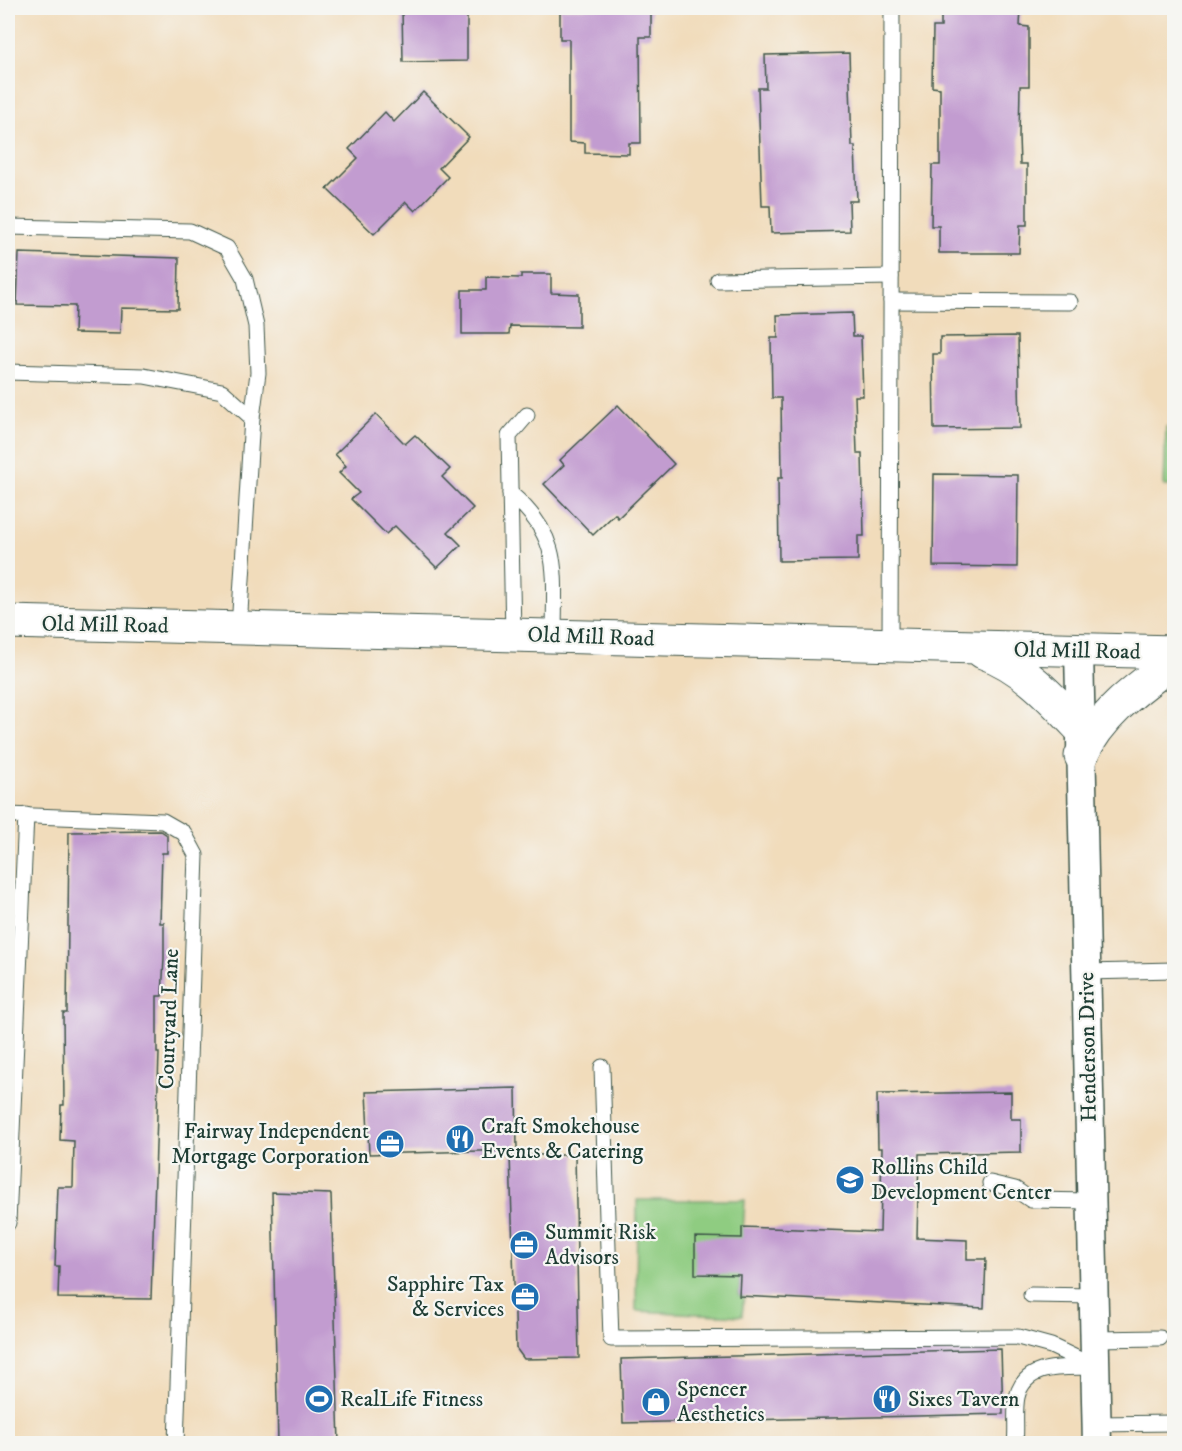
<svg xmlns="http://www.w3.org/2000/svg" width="1182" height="1451" font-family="'IM FELL DW Pica',serif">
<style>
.green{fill:#8fcc81;stroke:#57845a;stroke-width:1.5}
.building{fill:#c29cd0}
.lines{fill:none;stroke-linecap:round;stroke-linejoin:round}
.lane-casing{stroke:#3e5548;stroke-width:17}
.street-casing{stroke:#3e5548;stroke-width:31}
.secondary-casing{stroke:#3e5548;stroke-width:35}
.lane{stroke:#fff;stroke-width:15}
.street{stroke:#fff;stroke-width:28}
.secondary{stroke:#fff;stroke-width:33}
.labels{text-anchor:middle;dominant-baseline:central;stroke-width:4.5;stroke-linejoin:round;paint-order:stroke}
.street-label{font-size:22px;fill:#1f3d34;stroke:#f6f6f2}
.poi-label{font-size:22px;fill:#1f3d34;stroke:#f6f6f2;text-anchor:start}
</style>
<rect width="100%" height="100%" fill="#f6f6f2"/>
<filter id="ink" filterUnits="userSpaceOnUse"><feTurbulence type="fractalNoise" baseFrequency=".0167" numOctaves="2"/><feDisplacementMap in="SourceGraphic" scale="12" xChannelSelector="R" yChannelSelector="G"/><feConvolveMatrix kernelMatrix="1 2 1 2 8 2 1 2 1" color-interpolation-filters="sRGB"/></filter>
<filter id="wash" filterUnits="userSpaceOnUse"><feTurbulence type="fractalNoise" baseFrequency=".008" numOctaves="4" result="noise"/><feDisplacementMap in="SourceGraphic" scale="24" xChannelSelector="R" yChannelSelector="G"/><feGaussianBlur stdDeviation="1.35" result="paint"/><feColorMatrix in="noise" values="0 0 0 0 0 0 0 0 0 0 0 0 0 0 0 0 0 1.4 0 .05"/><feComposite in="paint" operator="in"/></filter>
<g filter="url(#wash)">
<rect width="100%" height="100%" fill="#f1dcbb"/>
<!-- green -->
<g class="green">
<path d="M1166 427 1174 428V486H1164Z"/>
<path d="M637 1200H745L739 1296H744L742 1316 636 1311Z"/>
</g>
<g id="blocks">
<!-- building -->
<g class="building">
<path d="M402 8H467V61L403 62Z"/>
<path d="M560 8H651V37H640L641 143H629V154L585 153V143L569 142V39H560Z"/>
<path d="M941 8H1021L1020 26 1029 27V86H1020L1019 137 1020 164H1027V225H1020L1019 253H939V226H931L932 165H940V88L932 87 933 27H941Z"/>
<path d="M849 53 852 146H855L857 201H849L850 231 771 233 770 206H762L758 88H766L765 55Z"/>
<path d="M423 92 469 137 439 168 448 177 415 211 406 202 374 234 327 189 358 158 349 149 385 112 394 122Z"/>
<path d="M19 253 179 258 178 309 121 308 120 334 74 333 75 306 17 305Z"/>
<path d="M521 274H551V293L579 294V327L510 326 509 334H462V290H486V277L521 278Z"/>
<path d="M852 313 853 336H861L863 396H855L857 453H862L864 536H858V560L779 561 778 478H782L781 398H772L771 338H778L777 315Z"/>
<path d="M1018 336 1020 428 934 429 933 354H940V337Z"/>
<path d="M618 405 674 464 618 518 615 514 593 535 544 484 564 465 560 460Z"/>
<path d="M376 414 405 444 415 435 450 469 442 477 473 508 448 532 461 545 437 568 395 526 386 534 351 499 359 493 339 473 346 466 335 454Z"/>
<path d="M934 474 1018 475 1017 567 933 566Z"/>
<path d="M161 831 167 835V853H162L160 923H164V958L162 996H157V1053H159L151 1299 58 1298 59 1266H55L58 1187H73L74 1141 60 1140 61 1105H64L63 1013H67L69 832Z"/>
<path d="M516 1088 517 1150 369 1154 366 1092Z"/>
<path d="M1011 1092V1119H1021V1152L919 1154 917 1238 967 1240V1259H986L984 1308 739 1296 740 1275 695 1274V1237L742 1238V1227L880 1232 882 1148H878L877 1094Z"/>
<path d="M510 1155H575L579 1358 524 1359 516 1348Z"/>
<path d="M272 1192 331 1194 339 1443H278Z"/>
<path d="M1001 1349 1003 1414 623 1423 621 1359Z"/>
</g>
</g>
</g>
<g filter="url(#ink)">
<use href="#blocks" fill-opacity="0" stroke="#3e5548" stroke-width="1.5"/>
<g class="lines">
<!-- lane casing -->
<g class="lane-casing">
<g id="lane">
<path d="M8 227 190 231 227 248 245 279 256 326 258 373 252 418"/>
<path d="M718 280 891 277"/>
<path d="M891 301 1070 302"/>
<path d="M8 372 144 376 222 391 252 418 239 628"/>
<path d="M510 493C563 538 554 572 554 636"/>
<path d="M513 635 509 436 527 415"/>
<path d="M890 646 892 8"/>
<path d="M8 815 163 821 184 833 196 855 176 1444"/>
<path d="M1086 972 1174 970"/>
<path d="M602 1067 611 1339 1018 1337 1051 1346 1095 1367"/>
<path d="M990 1183 1015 1189 1031 1200 1091 1201"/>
<path d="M8 1223 26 815"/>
<path d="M1031 1295 1094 1296"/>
<path d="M1095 1339 1160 1338"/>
<path d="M1097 1424 1174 1423"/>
<path d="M1015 1444C1017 1428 1014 1412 1017 1397 1025 1362 1065 1368 1092 1367"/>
</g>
</g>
<!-- street casing -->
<g class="street-casing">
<path id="street" d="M1079 651 1097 1444"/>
</g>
<!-- secondary casing -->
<g class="secondary-casing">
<g id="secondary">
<path d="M8 622 1174 652"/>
<path d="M983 652C1022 665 1053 699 1081 729"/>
<path d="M1081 756C1100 714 1139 687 1174 661"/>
</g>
</g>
<!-- lane -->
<use href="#lane" class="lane"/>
<!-- street -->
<use href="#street" class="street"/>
<!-- secondary -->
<use href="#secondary" class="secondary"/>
</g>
</g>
<!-- icons -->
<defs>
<g id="restaurant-disc" transform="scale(1.5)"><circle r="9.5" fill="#1f6fb2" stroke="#f6f6f2"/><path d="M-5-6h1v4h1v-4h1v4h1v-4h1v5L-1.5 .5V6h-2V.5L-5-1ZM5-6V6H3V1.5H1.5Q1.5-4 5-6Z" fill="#fff"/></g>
<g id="office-disc" transform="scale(1.5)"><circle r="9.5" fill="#1f6fb2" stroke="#f6f6f2"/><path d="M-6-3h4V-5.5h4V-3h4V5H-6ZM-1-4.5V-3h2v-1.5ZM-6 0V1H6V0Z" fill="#fff"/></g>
<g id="school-disc" transform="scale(1.5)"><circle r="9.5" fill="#1f6fb2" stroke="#f6f6f2"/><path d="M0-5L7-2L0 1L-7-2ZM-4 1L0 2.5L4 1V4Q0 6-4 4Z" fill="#fff"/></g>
<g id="stadium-disc" transform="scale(1.5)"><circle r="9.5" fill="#1f6fb2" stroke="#f6f6f2"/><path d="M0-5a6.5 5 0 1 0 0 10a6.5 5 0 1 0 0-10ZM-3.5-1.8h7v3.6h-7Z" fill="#fff"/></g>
<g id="shop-disc" transform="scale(1.5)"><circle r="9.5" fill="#1f6fb2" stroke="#f6f6f2"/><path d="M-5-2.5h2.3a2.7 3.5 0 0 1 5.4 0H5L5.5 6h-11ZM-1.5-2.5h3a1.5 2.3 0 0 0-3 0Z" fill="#fff"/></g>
</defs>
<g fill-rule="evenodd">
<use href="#restaurant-disc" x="460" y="1139"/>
<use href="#office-disc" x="390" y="1144"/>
<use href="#school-disc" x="850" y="1180"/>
<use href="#office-disc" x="524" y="1245"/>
<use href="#office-disc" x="525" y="1297"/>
<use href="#stadium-disc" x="319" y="1399"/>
<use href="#restaurant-disc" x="887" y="1399"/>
<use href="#shop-disc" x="656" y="1402"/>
</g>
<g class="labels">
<!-- street labels -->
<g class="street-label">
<text transform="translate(105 625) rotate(1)">Old Mill Road</text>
<text transform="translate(591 637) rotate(2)">Old Mill Road</text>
<text transform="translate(1077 651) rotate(1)">Old Mill Road</text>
<text transform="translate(169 1019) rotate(-88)">Courtyard Lane</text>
<text transform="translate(1088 1047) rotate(-91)">Henderson Drive</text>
</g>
<!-- poi labels -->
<g class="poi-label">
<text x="481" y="1126">Craft Smokehouse<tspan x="481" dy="25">Events &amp; Catering</tspan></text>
<text x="369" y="1131" text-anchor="end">Fairway Independent<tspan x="369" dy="25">Mortgage Corporation</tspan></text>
<text x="871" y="1167">Rollins Child<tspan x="871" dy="25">Development Center</tspan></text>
<text x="545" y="1232">Summit Risk<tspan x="545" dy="25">Advisors</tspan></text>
<text x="504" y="1284" text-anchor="end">Sapphire Tax<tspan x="504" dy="25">&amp; Services</tspan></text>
<text x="677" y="1389">Spencer<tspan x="677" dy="25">Aesthetics</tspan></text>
<text x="340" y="1399">RealLife Fitness</text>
<text x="908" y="1399">Sixes Tavern</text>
</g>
</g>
<!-- margin -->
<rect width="1182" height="1451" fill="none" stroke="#f6f6f2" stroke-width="30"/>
</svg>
